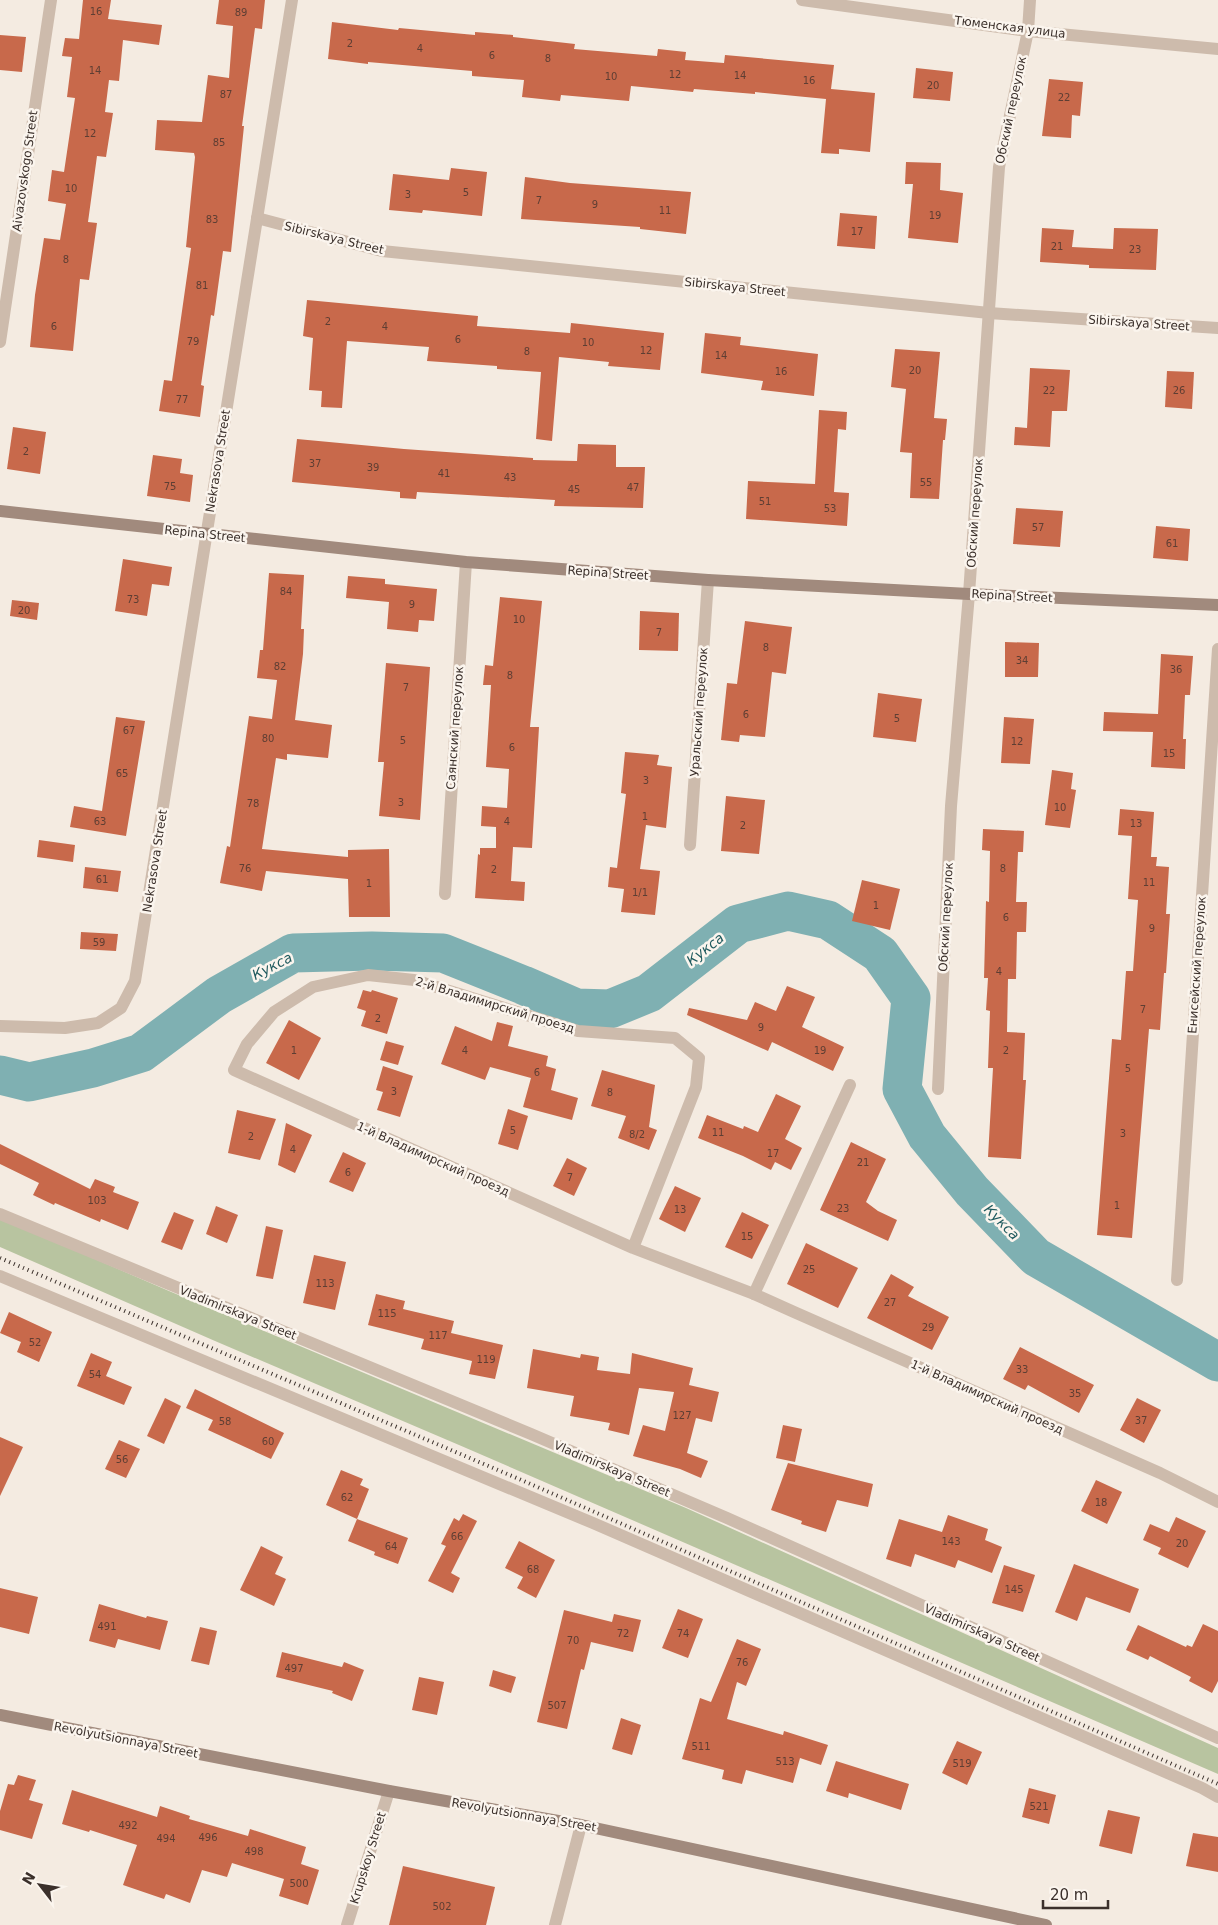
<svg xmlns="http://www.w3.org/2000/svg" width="1218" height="1925" font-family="'DejaVu Sans',sans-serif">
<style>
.green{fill:#b8c4a0}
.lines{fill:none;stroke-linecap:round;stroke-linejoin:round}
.river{stroke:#7fb0b2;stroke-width:39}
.building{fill:#c8694b}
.street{stroke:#cdbbac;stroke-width:12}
.secondary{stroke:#a18a7d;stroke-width:12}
.rail{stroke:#3b302b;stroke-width:4;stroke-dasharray:1 4;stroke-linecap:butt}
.labels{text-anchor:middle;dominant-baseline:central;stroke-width:5;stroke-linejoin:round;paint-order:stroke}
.number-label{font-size:10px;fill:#5e3e33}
.street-label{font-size:12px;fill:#3b302b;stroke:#fbf5ee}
.water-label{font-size:14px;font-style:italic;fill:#1f5a5e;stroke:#fbf5ee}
</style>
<rect width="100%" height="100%" fill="#f4ebe1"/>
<!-- green -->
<path class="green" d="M0 1218 169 1291 686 1508 1218 1748V1774L459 1445 215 1341 0 1247Z"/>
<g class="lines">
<!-- river -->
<path class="river" d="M0 1075 29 1082 93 1068 141 1053 219 995 293 953 372 951 443 953 523 985 576 1008 610 1009 649 993 738 924 788 911 828 920 880 954 911 998 902 1089 927 1136 972 1191 1036 1257 1218 1362"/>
</g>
<!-- building -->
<g class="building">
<path d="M83 0H111L108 19 162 25 159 45 123 40 119 81 109 80 105 112 113 113 106 157 97 156 88 222 97 223 89 280 80 279 73 351 30 347 35 295 44 238 60 240 66 204 48 201 52 170 64 172 75 98 67 97 72 57 62 56 65 38 79 39Z"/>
<path d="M219 0H265L262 29 255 28 242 126H244L231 252 223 251 214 316 211 315 201 385 204 386 200 417 159 411 164 380 172 381 191 248 186 247 195 157 194 153 155 150 157 120 202 122 208 75 229 78 233 26 216 24Z"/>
<path d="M332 22 398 30 399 28 475 35V32L513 35V37L575 44 574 49 657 56 658 49 686 52 685 60 724 63 725 55 834 65 831 89 875 93 870 152 839 149V154L821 153 826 99 755 92V94L694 89 693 92 631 86 629 101 561 95 560 101 522 97 524 80 472 76V71L368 62V64L328 59Z"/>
<path d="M0 35 26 37 22 72 0 70Z"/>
<path d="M916 68 953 72 950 101 913 98Z"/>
<path d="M1049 79 1083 82 1080 116 1072 115 1071 138 1042 136Z"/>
<path d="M906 162 941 163 940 190 963 193 958 243 908 238 913 184H905Z"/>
<path d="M451 168 487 172 482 216 423 210 422 213 389 210 393 174 449 180Z"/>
<path d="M525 177 570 183 691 192 686 234 640 229V227L521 219Z"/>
<path d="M840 213 877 216 875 249 837 246Z"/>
<path d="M1042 228 1074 230 1072 247 1113 249 1114 228 1158 229 1156 270 1089 268V265L1040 262Z"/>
<path d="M307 300 478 316 477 326 570 333 571 323 664 333 660 370 608 366 609 362 559 357 552 441 536 439 541 372 497 369V366L427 361 429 347 347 341 342 408 321 407 322 391 309 390 313 338 303 336Z"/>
<path d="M705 333 741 337 740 345 818 354 814 396 761 390 763 381 701 373Z"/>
<path d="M895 349 940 352 934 418 947 419 945 440H943L939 499 910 498 912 453 900 452 906 389 891 387Z"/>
<path d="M1030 368 1070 370 1067 411H1052L1050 447 1014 445 1015 427 1027 428Z"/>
<path d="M1167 371 1194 372 1192 409 1165 407Z"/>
<path d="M819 410 847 412 846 430 838 429 834 492 849 493 847 526 746 519 748 481 815 484Z"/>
<path d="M13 427 46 432 40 474 7 469Z"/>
<path d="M297 439 404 449 533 458V460L577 461 578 444 616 445V467H645L643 508 554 506 555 500 417 492 416 499 400 498V492L292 482Z"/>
<path d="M153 455 182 459 180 473 193 475 190 502 147 496Z"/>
<path d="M1016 508 1063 511 1060 547 1013 544Z"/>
<path d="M1156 526 1190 529 1188 561 1153 558Z"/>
<path d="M123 559 172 567 169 586 152 584 147 616 115 611Z"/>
<path d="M269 573 304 575 301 629H304L303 654 295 720 332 725 328 758 287 754V760L276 758 262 849 348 857V850L389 849 390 917H349L348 879 266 871 262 891 220 883 227 846 230 847 249 716 272 719 277 680 257 678 260 650H263Z"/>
<path d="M348 576 385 579V584L437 589 434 621 419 620 418 632 387 629 389 602 346 598Z"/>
<path d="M500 597 542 601 530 727H539L532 848 513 847 511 881 525 882 524 901 475 898 478 854 480 855V848H496V827L481 826 482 806 507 808 509 769 486 767 491 685H483L485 665 493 666Z"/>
<path d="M12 600 39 603 37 620 10 616Z"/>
<path d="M640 611 679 613 678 651 639 650Z"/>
<path d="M745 621 792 627 786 674 772 672 765 737 740 735 739 742 721 740 727 683 737 684Z"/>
<path d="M1005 642 1039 643 1038 677H1005Z"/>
<path d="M1161 654 1193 656 1190 695H1185L1183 739H1186L1185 769 1151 767 1153 732 1103 731 1104 712 1158 714Z"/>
<path d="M386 663 430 667 420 820 379 816 384 762H378Z"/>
<path d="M878 693 922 699 916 742 873 737Z"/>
<path d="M116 717 145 721 126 836 70 827 74 806 102 811Z"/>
<path d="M1004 717 1034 719 1030 764 1001 763Z"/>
<path d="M625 752 659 755 657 765 672 767 666 828 646 825 640 869 660 871 655 915 621 912 624 889 608 887 610 867 617 868 626 794 621 793Z"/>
<path d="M1052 770 1073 773 1071 789 1076 790 1070 828 1045 825Z"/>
<path d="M726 796 765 800 759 854 721 851Z"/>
<path d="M1120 809 1154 812 1151 857H1157L1156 866 1169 867 1166 914H1170L1166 973H1164L1160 1030 1149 1029 1132 1238 1097 1235 1112 1039 1121 1040 1126 971H1133L1138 900 1128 899 1132 836 1118 835Z"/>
<path d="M983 829 1024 831 1023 852H1018L1016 902H1027L1026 932H1017L1016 979H1008L1007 1032 1025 1033 1023 1080H1026L1021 1159 988 1157 993 1068H988L990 1011 986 1010 988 978H984L986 901 989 902 990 851 982 850Z"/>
<path d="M39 840 75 845 73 862 37 857Z"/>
<path d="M85 867 121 871 118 892 83 888Z"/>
<path d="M862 880 900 889 890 930 852 921Z"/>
<path d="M81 932 118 934 116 951 80 949Z"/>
<path d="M787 986 815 997 802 1027 844 1047 833 1071 772 1042 768 1051 687 1015 689 1008 747 1020 755 1002 776 1011Z"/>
<path d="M363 990 371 992 372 990 398 998 387 1034 361 1026 366 1011 357 1008Z"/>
<path d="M289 1020 321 1038 299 1080 266 1063Z"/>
<path d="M497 1022 513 1026 508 1046 548 1056 546 1066 556 1069 551 1090 578 1098 572 1120 523 1107 531 1078 490 1067 485 1080 441 1064 455 1026 492 1041Z"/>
<path d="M386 1041 404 1046 398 1065 380 1060Z"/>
<path d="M383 1066 413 1076 400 1117 377 1110 383 1092 376 1090Z"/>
<path d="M602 1070 655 1085 649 1127 657 1130 649 1150 618 1138 626 1116 591 1106Z"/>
<path d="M776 1094 801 1106 785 1139 802 1148 791 1170 775 1162 771 1170 743 1156 698 1138 707 1115 743 1129 744 1126 758 1132Z"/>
<path d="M508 1109 528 1116 518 1150 498 1144Z"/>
<path d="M237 1110 276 1119 260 1160 228 1153Z"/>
<path d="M286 1123 312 1135 295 1173 278 1165Z"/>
<path d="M851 1142 886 1159 866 1202 878 1211 897 1220 888 1241 820 1210Z"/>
<path d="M0 1144 90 1189 95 1179 115 1187 113 1192 139 1202 128 1230 101 1219 100 1222 55 1203 54 1205 33 1195 39 1183 0 1164Z"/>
<path d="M343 1152 366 1163 353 1192 329 1182Z"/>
<path d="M567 1158 587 1168 574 1196 553 1186Z"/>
<path d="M675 1186 701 1198 685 1232 659 1219Z"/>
<path d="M216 1206 238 1215 227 1243 206 1234Z"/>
<path d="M174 1212 194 1220 182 1250 161 1242Z"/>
<path d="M742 1212 769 1225 752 1259 725 1247Z"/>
<path d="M266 1226 283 1230 273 1279 256 1276Z"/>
<path d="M806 1243 858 1268 838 1308 787 1284Z"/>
<path d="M314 1255 346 1262 335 1310 303 1303Z"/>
<path d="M891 1274 914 1287 908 1296 949 1317 932 1350 867 1318Z"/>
<path d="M376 1294 405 1301 403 1309 454 1321 451 1333 503 1345 495 1379 469 1374 472 1361 421 1349 424 1339 368 1325Z"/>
<path d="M9 1312 52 1332 39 1362 17 1352 21 1342 0 1333Z"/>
<path d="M1020 1347 1094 1385 1079 1413 1028 1385 1025 1390 1003 1379Z"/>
<path d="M533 1349 580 1358 581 1354 599 1357 597 1370 630 1374 632 1353 693 1368 689 1385 719 1392 712 1422 696 1418 687 1453 708 1461 701 1478 680 1469 633 1456 643 1425 665 1431 674 1392 639 1388 629 1435 608 1430 610 1423 570 1416 574 1396 527 1388Z"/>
<path d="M91 1353 112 1362 106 1376 132 1387 124 1405 77 1386Z"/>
<path d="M195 1389 284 1433 271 1459 208 1430 213 1420 186 1408Z"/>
<path d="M165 1398 181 1406 164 1444 147 1436Z"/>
<path d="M1137 1398 1161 1410 1144 1443 1120 1430Z"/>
<path d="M783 1425 802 1429 795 1462 776 1458Z"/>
<path d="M0 1437 23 1447 0 1496Z"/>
<path d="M119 1440 140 1449 126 1478 105 1469Z"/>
<path d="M788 1463 873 1484 868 1507 837 1500 826 1532 801 1524 802 1521 771 1510Z"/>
<path d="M341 1470 363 1479 360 1485 369 1489 357 1519 326 1505Z"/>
<path d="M1096 1480 1122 1492 1107 1524 1081 1511Z"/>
<path d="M463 1514 477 1521 451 1573 460 1578 453 1593 428 1581 446 1546 441 1544 454 1518 459 1521Z"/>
<path d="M948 1515 988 1529 985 1540 1002 1547 992 1573 958 1560 955 1568 915 1554 911 1567 886 1559 899 1519 942 1532Z"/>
<path d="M1176 1517 1206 1531 1188 1568 1158 1554 1161 1548 1143 1540 1150 1524 1169 1532Z"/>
<path d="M357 1519 408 1538 398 1564 374 1555 375 1552 348 1541Z"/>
<path d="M519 1541 555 1560 536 1598 517 1588 523 1577 505 1568Z"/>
<path d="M261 1546 283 1557 275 1574 286 1579 274 1606 240 1590Z"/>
<path d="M1074 1564 1139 1589 1130 1613 1086 1597 1077 1621 1055 1612Z"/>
<path d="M1004 1565 1035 1575 1023 1612 992 1603Z"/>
<path d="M0 1588 38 1597 29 1634 0 1627Z"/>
<path d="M99 1604 146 1618 147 1616 168 1621 160 1650 118 1639 115 1648 89 1641Z"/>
<path d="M678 1609 703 1619 688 1658 662 1648Z"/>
<path d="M564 1610 612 1622 614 1614 641 1620 633 1652 591 1642 584 1670 581 1669 567 1729 537 1722Z"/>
<path d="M1203 1624 1218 1631V1681L1212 1693 1189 1681 1191 1677 1150 1656 1148 1660 1126 1650 1138 1625 1186 1647 1187 1645 1192 1647Z"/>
<path d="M200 1627 217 1631 209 1665 191 1661Z"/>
<path d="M737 1639 761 1649 746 1686 737 1682 727 1719 783 1735 784 1731 828 1745 821 1765 800 1758 793 1783 746 1770 742 1784 722 1779 724 1770 682 1759 700 1698 711 1702Z"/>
<path d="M282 1652 342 1667 344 1662 364 1670 352 1701 332 1693 333 1691 276 1677Z"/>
<path d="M493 1670 516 1677 511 1693 489 1686Z"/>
<path d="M419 1677 444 1682 437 1715 412 1710Z"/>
<path d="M621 1718 641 1725 632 1755 612 1749Z"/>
<path d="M957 1741 982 1752 967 1785 942 1773Z"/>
<path d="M836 1761 909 1784 901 1810 849 1793 848 1798 826 1791Z"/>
<path d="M18 1775 36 1780 29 1800 43 1804 32 1839 0 1830V1811L8 1784 14 1785Z"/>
<path d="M1029 1788 1056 1795 1049 1824 1022 1817Z"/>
<path d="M72 1790 157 1817 160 1806 190 1816 189 1819 248 1836 250 1829 306 1847 301 1864 319 1870 308 1905 279 1896 284 1879 232 1863 227 1877 202 1870 190 1903 166 1894 164 1899 123 1885 137 1845 90 1830 89 1832 62 1824Z"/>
<path d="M1108 1810 1140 1817 1132 1854 1099 1846Z"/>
<path d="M1193 1833 1218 1837V1872L1186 1866Z"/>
<path d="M403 1866 495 1887 486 1925H389Z"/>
</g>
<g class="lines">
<!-- street -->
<g class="street">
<path d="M802 0 1028 31 1218 49"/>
<path d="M257 218 382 251 989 313 1218 328"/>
<path d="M0 342 51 0"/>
<path d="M690 845 708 580"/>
<path d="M445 894 466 562"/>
<path d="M0 1026 65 1028 98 1023 121 1008 135 981 292 0"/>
<path d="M938 1089 951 806 969 594 999 167 1028 31 1030 0"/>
<path d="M0 1214 531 1434 727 1518 1218 1738"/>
<path d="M633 1248 696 1087 699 1058 675 1038 578 1031 414 980 368 975 313 987 274 1012 247 1044 234 1070 633 1248 754 1294 794 1312 1160 1473 1218 1502"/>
<path d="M0 1276 593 1523 1202 1788 1218 1797"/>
<path d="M1177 1280 1218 649"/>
<path d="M754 1294 850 1085"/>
<path d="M347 1925 389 1791"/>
<path d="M555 1925 581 1825"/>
</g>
<!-- secondary -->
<g class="secondary">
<path d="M0 511 466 562 708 580 969 594 1218 605"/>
<path d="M0 1715 389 1791 581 1825 1046 1925"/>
</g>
<!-- rail -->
<path class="rail" d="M0 1258 519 1479 1218 1784"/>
</g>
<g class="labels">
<!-- number labels -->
<g class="number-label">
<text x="96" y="11">16</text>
<text x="241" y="12">89</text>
<text x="350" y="43">2</text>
<text x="420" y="48">4</text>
<text x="492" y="55">6</text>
<text x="548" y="58">8</text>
<text x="95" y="70">14</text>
<text x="675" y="74">12</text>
<text x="740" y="75">14</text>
<text x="611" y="76">10</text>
<text x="809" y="80">16</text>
<text x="933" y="85">20</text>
<text x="226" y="94">87</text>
<text x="1064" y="97">22</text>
<text x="90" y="133">12</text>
<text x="219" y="142">85</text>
<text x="71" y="188">10</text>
<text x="466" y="192">5</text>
<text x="408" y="194">3</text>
<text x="539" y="200">7</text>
<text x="595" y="204">9</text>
<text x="665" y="210">11</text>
<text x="935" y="215">19</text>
<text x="212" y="219">83</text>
<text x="857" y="231">17</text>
<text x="1057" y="246">21</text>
<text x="1135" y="249">23</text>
<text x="66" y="259">8</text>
<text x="202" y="285">81</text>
<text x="328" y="321">2</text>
<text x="54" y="326">6</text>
<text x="385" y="326">4</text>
<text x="458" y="339">6</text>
<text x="193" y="341">79</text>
<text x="588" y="342">10</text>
<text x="646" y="350">12</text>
<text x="527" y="351">8</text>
<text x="721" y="355">14</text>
<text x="915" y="370">20</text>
<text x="781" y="371">16</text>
<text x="1049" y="390">22</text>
<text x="1179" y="390">26</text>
<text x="182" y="399">77</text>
<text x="26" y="451">2</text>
<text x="315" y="463">37</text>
<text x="373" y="467">39</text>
<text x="444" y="473">41</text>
<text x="510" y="477">43</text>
<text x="926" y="482">55</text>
<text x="170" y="486">75</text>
<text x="633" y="487">47</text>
<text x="574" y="489">45</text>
<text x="765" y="501">51</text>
<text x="830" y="508">53</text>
<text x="1038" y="527">57</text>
<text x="1172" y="543">61</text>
<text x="286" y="591">84</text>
<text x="133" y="599">73</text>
<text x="412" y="604">9</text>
<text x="24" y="610">20</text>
<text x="519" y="619">10</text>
<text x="659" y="632">7</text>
<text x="766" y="647">8</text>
<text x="1022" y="660">34</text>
<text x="280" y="666">82</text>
<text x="1176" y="669">36</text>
<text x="510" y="675">8</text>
<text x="406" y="687">7</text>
<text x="746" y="714">6</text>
<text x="897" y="718">5</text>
<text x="129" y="730">67</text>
<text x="268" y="738">80</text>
<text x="403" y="740">5</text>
<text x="1017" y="741">12</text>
<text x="512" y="747">6</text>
<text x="1169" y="753">15</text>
<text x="122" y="773">65</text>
<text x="646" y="780">3</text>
<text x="401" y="802">3</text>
<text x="253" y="803">78</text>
<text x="1060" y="807">10</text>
<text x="645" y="816">1</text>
<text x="100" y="821">63</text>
<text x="507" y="821">4</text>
<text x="1136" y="823">13</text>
<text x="743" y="825">2</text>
<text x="245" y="868">76</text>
<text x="1003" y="868">8</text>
<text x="494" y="869">2</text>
<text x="102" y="879">61</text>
<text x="1149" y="882">11</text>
<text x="369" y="883">1</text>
<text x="640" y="892">1/1</text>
<text x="876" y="905">1</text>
<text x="1006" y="917">6</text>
<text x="1152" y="928">9</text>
<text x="99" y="942">59</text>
<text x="999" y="971">4</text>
<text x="1143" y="1009">7</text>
<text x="378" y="1018">2</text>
<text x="761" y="1027">9</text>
<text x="294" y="1050">1</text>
<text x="465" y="1050">4</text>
<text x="820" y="1050">19</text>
<text x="1006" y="1050">2</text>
<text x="1128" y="1068">5</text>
<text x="537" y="1072">6</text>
<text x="394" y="1091">3</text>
<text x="610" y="1092">8</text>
<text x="513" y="1130">5</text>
<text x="718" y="1132">11</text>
<text x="1123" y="1133">3</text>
<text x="637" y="1134">8/2</text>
<text x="251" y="1136">2</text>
<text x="293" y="1149">4</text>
<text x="773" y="1153">17</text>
<text x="863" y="1162">21</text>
<text x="348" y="1172">6</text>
<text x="570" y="1177">7</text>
<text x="97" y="1200">103</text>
<text x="1117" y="1205">1</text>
<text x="843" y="1208">23</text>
<text x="680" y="1209">13</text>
<text x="747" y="1236">15</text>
<text x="809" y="1269">25</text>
<text x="325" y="1283">113</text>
<text x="890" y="1302">27</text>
<text x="387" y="1313">115</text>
<text x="928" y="1327">29</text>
<text x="438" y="1335">117</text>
<text x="35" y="1342">52</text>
<text x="486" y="1359">119</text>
<text x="1022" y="1369">33</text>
<text x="95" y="1374">54</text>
<text x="1075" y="1393">35</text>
<text x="682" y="1415">127</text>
<text x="1141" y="1420">37</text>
<text x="225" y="1421">58</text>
<text x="268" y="1441">60</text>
<text x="122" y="1459">56</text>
<text x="347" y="1497">62</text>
<text x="1101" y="1502">18</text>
<text x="457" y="1536">66</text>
<text x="951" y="1541">143</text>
<text x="1182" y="1543">20</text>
<text x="391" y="1546">64</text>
<text x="533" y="1569">68</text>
<text x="1014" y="1589">145</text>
<text x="107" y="1626">491</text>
<text x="623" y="1633">72</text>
<text x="683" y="1633">74</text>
<text x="573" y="1640">70</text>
<text x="742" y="1662">76</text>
<text x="294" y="1668">497</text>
<text x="557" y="1705">507</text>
<text x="701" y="1746">511</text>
<text x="785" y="1761">513</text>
<text x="962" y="1763">519</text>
<text x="1039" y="1806">521</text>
<text x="128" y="1825">492</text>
<text x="208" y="1837">496</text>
<text x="166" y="1838">494</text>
<text x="254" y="1851">498</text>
<text x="299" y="1883">500</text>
<text x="442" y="1906">502</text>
</g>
<!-- street labels -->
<g class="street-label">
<text transform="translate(1010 27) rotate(7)">Тюменская улица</text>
<text transform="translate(1011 110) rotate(-78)">Обский переулок</text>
<text transform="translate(25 171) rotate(-82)">Aivazovskogo Street</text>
<text transform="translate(334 238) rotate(14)">Sibirskaya Street</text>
<text transform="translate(735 287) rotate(6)">Sibirskaya Street</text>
<text transform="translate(1139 323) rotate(4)">Sibirskaya Street</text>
<text transform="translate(218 461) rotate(-81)">Nekrasova Street</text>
<text transform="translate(975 513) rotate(-86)">Обский переулок</text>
<text transform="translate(205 534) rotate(6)">Repina Street</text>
<text transform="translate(608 573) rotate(4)">Repina Street</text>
<text transform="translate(1012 596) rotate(3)">Repina Street</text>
<text transform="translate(699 712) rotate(-86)">Уральский переулок</text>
<text transform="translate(455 728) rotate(-86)">Саянский переулок</text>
<text transform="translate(155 861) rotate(-81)">Nekrasova Street</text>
<text transform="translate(946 917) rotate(-87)">Обский переулок</text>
<text transform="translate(1197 965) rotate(-86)">Енисейский переулок</text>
<text transform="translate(495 1005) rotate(17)">2-й Владимирский проезд</text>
<text transform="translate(433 1159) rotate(24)">1-й Владимирский проезд</text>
<text transform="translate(238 1313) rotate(22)">Vladimirskaya Street</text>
<text transform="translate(987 1397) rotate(24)">1-й Владимирский проезд</text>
<text transform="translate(612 1469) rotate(23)">Vladimirskaya Street</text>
<text transform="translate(982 1633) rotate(24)">Vladimirskaya Street</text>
<text transform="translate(126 1740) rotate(11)">Revolyutsionnaya Street</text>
<text transform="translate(524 1815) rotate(10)">Revolyutsionnaya Street</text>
<text transform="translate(368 1858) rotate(-73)">Krupskoy Street</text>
</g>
<!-- water labels -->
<g class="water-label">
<text transform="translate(705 949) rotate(-38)">Кукса</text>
<text transform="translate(272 966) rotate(-27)">Кукса</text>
<text transform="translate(1002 1222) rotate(45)">Кукса</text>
</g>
</g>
<!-- north arrow -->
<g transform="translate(40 1885) rotate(301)" stroke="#fbf5ee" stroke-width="4" paint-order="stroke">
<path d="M0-4L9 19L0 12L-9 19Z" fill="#3b302b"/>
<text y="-8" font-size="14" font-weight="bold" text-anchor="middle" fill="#3b302b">N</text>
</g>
<!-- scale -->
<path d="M1043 1900v8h65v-8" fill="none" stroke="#3b302b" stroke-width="2.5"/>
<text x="1050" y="1900" font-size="15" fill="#3b302b" stroke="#fbf5ee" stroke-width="4" paint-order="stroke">20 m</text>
</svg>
